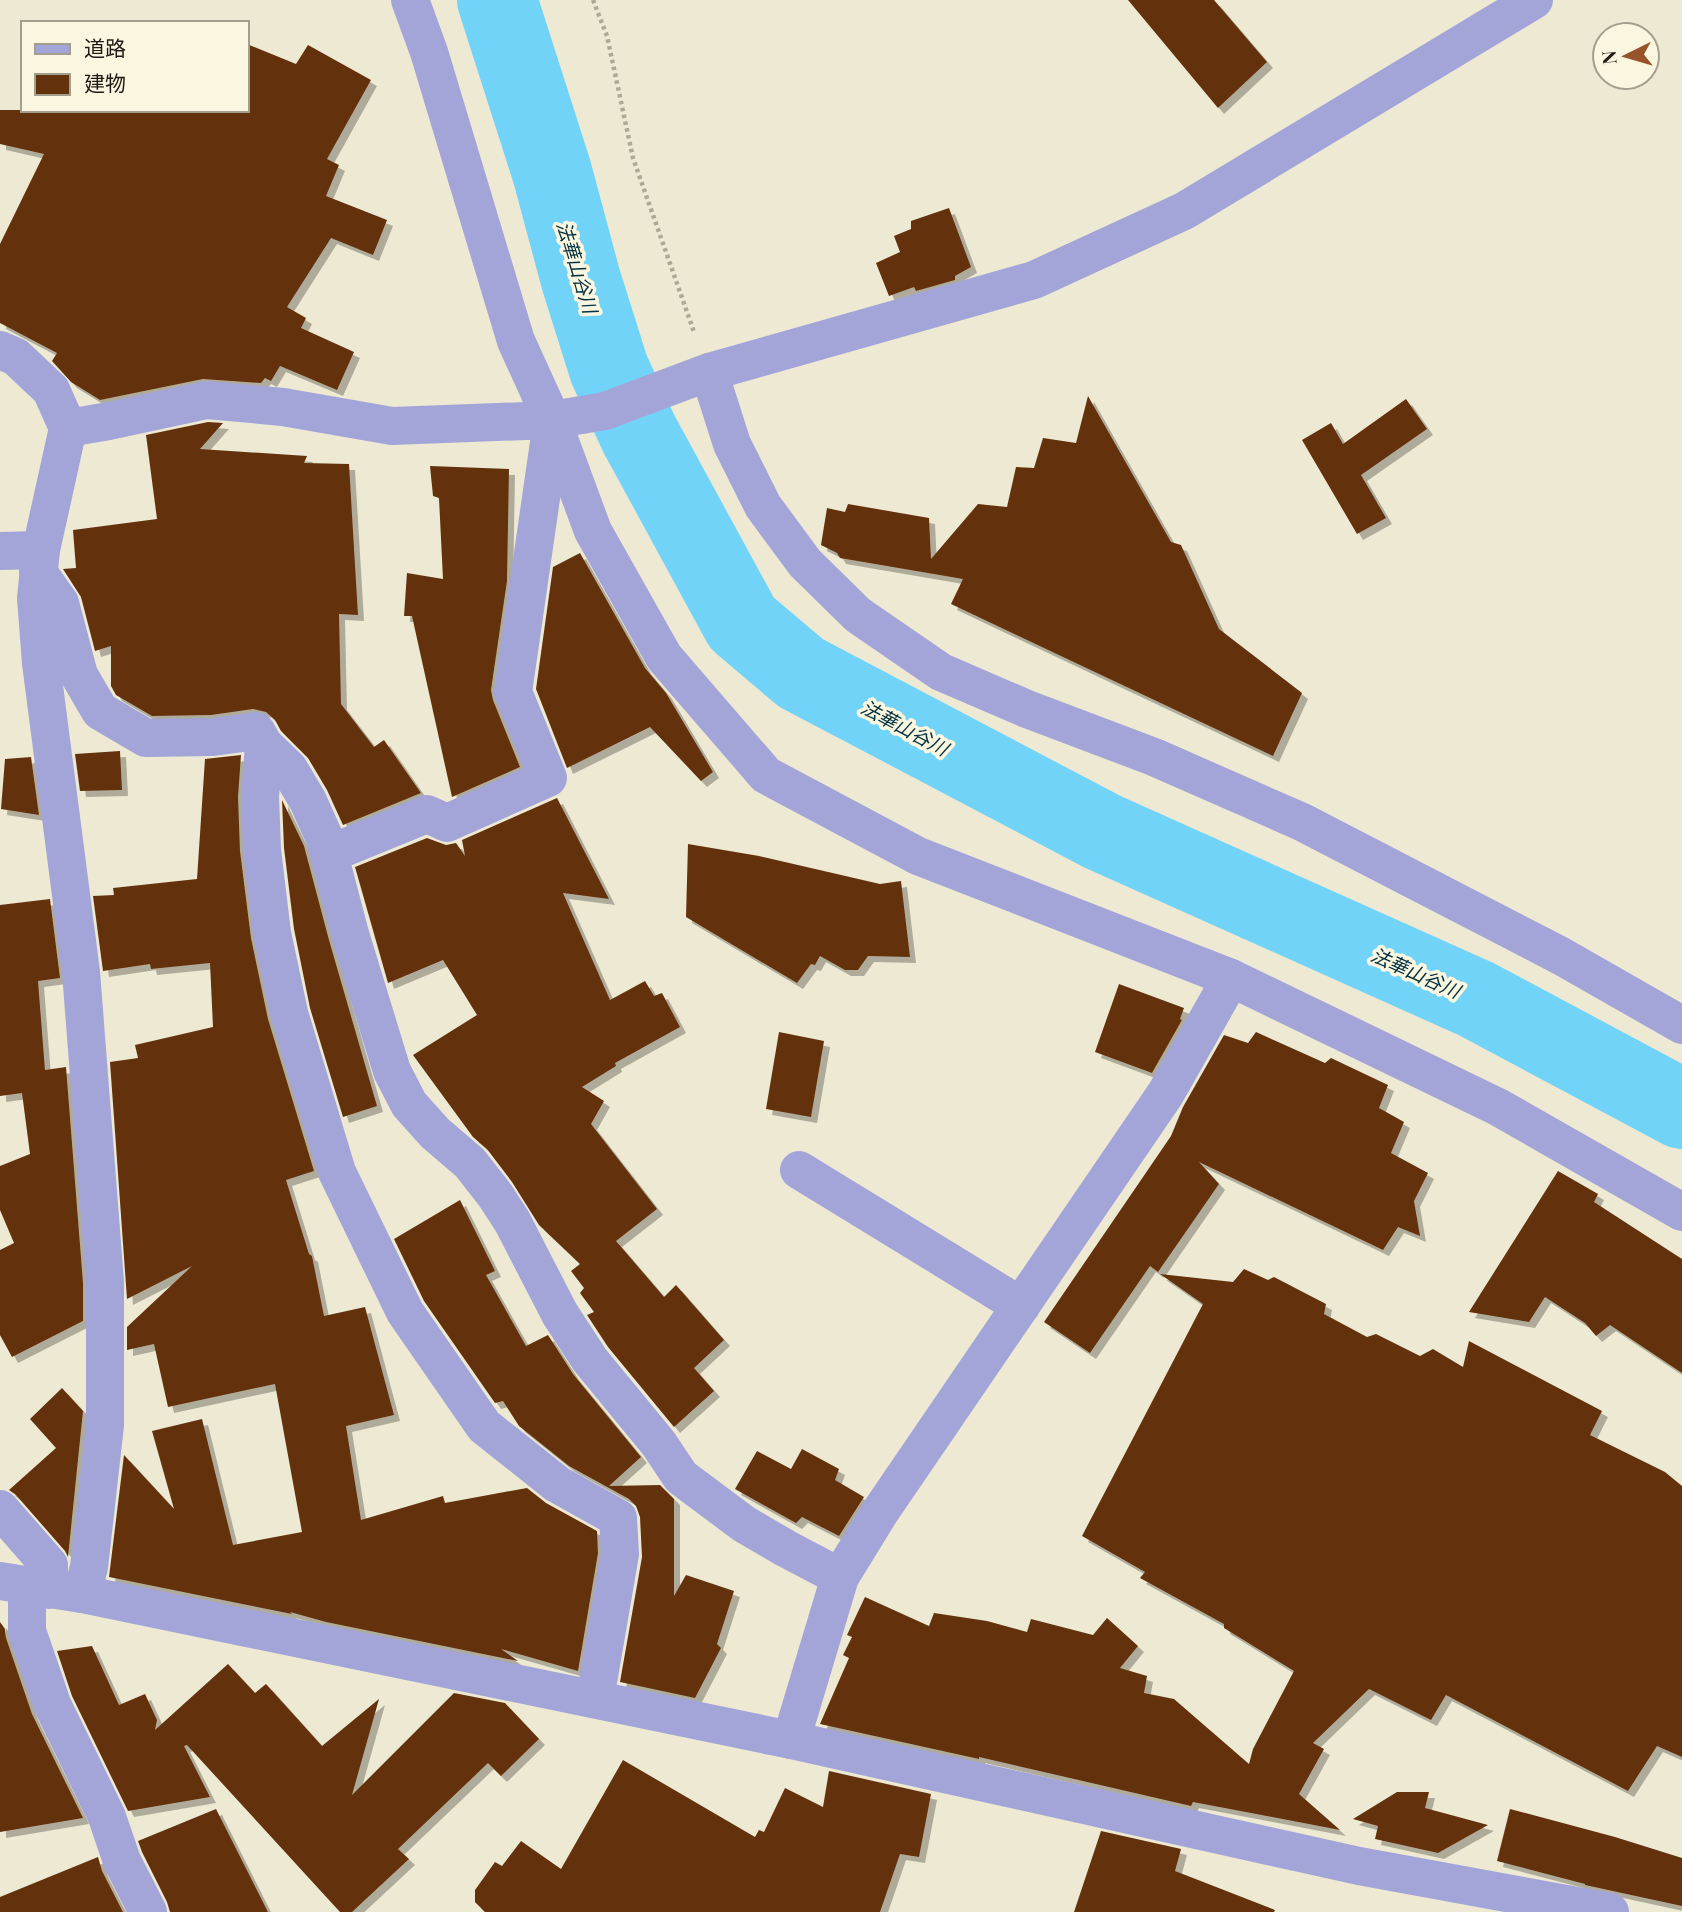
<svg xmlns="http://www.w3.org/2000/svg" width="1682" height="1912" font-family="'Playfair Display','Noto Sans JP',serif">
<style>
.lines{fill:none;stroke-linecap:round;stroke-linejoin:round}
.river{stroke:#72d3f9;stroke-width:80}
.building{fill:#63320d;filter:url(#shadow)}
.path{stroke:#aca997;stroke-width:4.5;stroke-dasharray:3.5 3.5;stroke-linecap:butt}
.minor{stroke:#a3a5d9;stroke-width:38}
.labels{text-anchor:middle;dominant-baseline:central;stroke-width:7;stroke-linejoin:round;paint-order:stroke}
.water-label{font-size:19px;font-style:italic;fill:#023241;stroke:#fbf6e0}
</style>
<defs>
<filter id="shadow"><feDropShadow dx="6" dy="6" stdDeviation="0" flood-color="#0004"/></filter>
</defs>
<rect width="100%" height="100%" fill="#ede9d3"/>
<g class="lines">
<!-- river -->
<path class="river" d="M497 0 552 172 581 280 609 369 639 434 742 623 801 673 1103 832 1476 999 1682 1109"/>
</g>
<!-- building -->
<g class="building">
<path d="M1128 0H1214L1267 62 1218 108Z"/>
<path d="M247 44 296 64 308 45 371 80 327 159 339 165 326 196 387 220 373 255 331 238 287 307 306 318 301 328 354 352 337 390 280 366 271 381 265 378 261 383 203 379 100 400 71 382 52 361 57 353 0 323V244L44 154 0 144V110H247Z"/>
<path d="M949 208 971 267 955 276V280L916 291 914 287 889 296 876 263 900 252 894 236 911 229V221Z"/>
<path d="M1088 396 1171 542 1181 545 1219 629 1302 693 1273 756 951 604 963 579 840 558 837 553 821 545 827 508 845 512 848 504 929 518 931 559 978 504 1007 507 1016 467 1034 468 1043 438 1076 443Z"/>
<path d="M1406 399 1427 429 1361 475 1386 518 1357 534 1302 440 1331 423 1343 444Z"/>
<path d="M208 422 223 423 200 449 307 456 304 463 349 464 358 615 339 614 341 704 374 747 384 740 421 793 343 825 327 790 308 758 281 731 275 720 266 712 253 709 211 715 152 716 116 695 111 686V646L95 651 81 597 63 569 76 568 73 530 157 519 146 435Z"/>
<path d="M430 466 509 469 507 581 491 690 493 700 520 767 452 797 412 616H404L407 573 443 579 439 498 433 496Z"/>
<path d="M580 553 645 668 666 693 713 772 701 781 650 727 567 768 536 689 553 567Z"/>
<path d="M120 751 122 790 80 791 75 754Z"/>
<path d="M241 755 238 797 240 851 251 938 268 1019 314 1171 286 1180 309 1254 312 1256 324 1316 365 1307 394 1415 346 1426 361 1520 443 1496 445 1503 527 1488 546 1503 597 1531 598 1553 578 1671 501 1649 518 1661 326 1622 290 1612 292 1614 109 1577 124 1455 174 1509 152 1431 202 1419 233 1545 302 1532 275 1384 168 1407 154 1344 127 1350V1327L192 1266 127 1299 110 1062 138 1058 135 1045 213 1027 210 963 151 969 150 964 103 971 93 896 114 895 113 888 197 879 205 759Z"/>
<path d="M31 757 39 815 1 809 5 759Z"/>
<path d="M557 798 609 899 563 893 610 1000 645 981 654 996 662 993 680 1027 615 1063 616 1066 582 1087 604 1101 591 1124 657 1209 616 1241 664 1297 676 1285 724 1340 694 1368 714 1391 674 1427 608 1347 587 1315 594 1312 580 1293 584 1288 571 1271 580 1264 539 1225 512 1182 487 1149 473 1137 413 1055 477 1015 443 960 388 983 355 867 427 838 446 845 456 843 465 856 462 840Z"/>
<path d="M282 800 304 846 329 940 377 1106 343 1117 310 1008 294 929 284 848Z"/>
<path d="M688 844 759 856 880 884 901 881 910 957 868 956 858 970H845L820 956 815 965 811 964 797 983 686 917Z"/>
<path d="M50 899 60 978 38 981 45 1070 66 1067 83 1283V1321L12 1357 0 1335V1250L14 1243 0 1210V1166L30 1154 22 1093 0 1096V905Z"/>
<path d="M1119 984 1184 1008 1180 1019 1182 1020 1152 1073 1095 1052Z"/>
<path d="M779 1032 824 1041 811 1117 766 1109Z"/>
<path d="M1256 1032 1325 1063 1331 1058 1388 1085 1379 1108 1404 1122 1391 1153 1428 1173 1414 1201 1420 1236 1398 1227 1383 1250 1199 1162 1219 1184 1158 1272 1150 1266 1090 1353 1044 1322 1171 1136 1183 1107 1224 1035 1248 1043Z"/>
<path d="M1558 1171 1598 1194 1594 1202 1682 1259V1373L1610 1325 1596 1336 1585 1323 1545 1297 1529 1322 1469 1312Z"/>
<path d="M460 1200 495 1271 486 1275 526 1346 548 1335 573 1374 641 1457 609 1486 660 1485 674 1499V1596L686 1575 734 1591 717 1644 721 1648 695 1698 620 1682 642 1557 640 1517 636 1506 629 1499 569 1466 519 1426 503 1401 495 1403 424 1301 394 1239Z"/>
<path d="M1244 1269 1268 1280 1274 1277 1326 1304 1324 1314 1367 1337 1376 1334 1420 1356 1433 1349 1463 1367 1469 1341 1602 1411 1590 1435 1665 1472 1682 1486V1757L1657 1746 1628 1791 1446 1695 1431 1720 1369 1689 1313 1743 1324 1749 1299 1794 1340 1830 1193 1802 1191 1806 979 1757V1759L820 1724 849 1658 843 1655 852 1637 847 1635 865 1597 929 1626 934 1613 987 1621 1027 1632 1031 1619 1093 1635 1107 1618 1138 1646 1120 1668 1147 1676 1144 1693 1174 1699 1249 1764 1253 1749 1294 1671 1224 1628V1624L1140 1578 1145 1572 1082 1536 1203 1304 1160 1274 1233 1282Z"/>
<path d="M62 1388 83 1411 68 1557 65 1551 16 1495 9 1490 56 1448 30 1419Z"/>
<path d="M802 1449 839 1469 835 1480 864 1497 839 1536 802 1517 796 1523 735 1489 757 1451 791 1469Z"/>
<path d="M0 1622 5 1629 6 1638 32 1714 83 1818 0 1832Z"/>
<path d="M92 1646 119 1705 145 1694 157 1720 155 1730 228 1664 255 1693 266 1684 322 1746 379 1699 352 1795 454 1693 505 1703 539 1739 501 1776 488 1763 398 1849 409 1859 352 1912H340L187 1745 184 1746 210 1797 128 1811 72 1696 57 1651Z"/>
<path d="M623 1760 755 1837 759 1830 764 1832 785 1788 823 1807 829 1771 931 1794 919 1857 900 1854 880 1912H485L475 1902V1890L495 1862 502 1866 521 1841 561 1869Z"/>
<path d="M1397 1792H1429L1425 1808 1488 1825 1438 1853 1375 1839 1378 1826 1353 1819Z"/>
<path d="M216 1809 268 1912H170L167 1902 142 1852 138 1841Z"/>
<path d="M1510 1809 1615 1837 1682 1858V1906L1585 1885V1884L1497 1861Z"/>
<path d="M1101 1831 1181 1849 1175 1871 1275 1910 1274 1912H1074Z"/>
<path d="M98 1857 102 1871 123 1912H0V1897Z"/>
</g>
<g class="lines">
<!-- path -->
<path class="path" d="M593 0 607 36 633 158 694 332"/>
<!-- minor -->
<g class="minor">
<path d="M410 0 429 52 516 341 552 420 593 531 664 657 766 775 918 856 1231 978 1498 1107 1682 1212"/>
<path d="M0 350 16 357 51 390 68 428 41 550 36 598 41 663 81 972 105 1282V1425L89 1567 82 1594"/>
<path d="M709 372 732 444 763 506 805 563 858 615 941 672 1027 709 1154 757 1302 822 1561 956 1682 1025"/>
<path d="M68 428 109 421 207 400 283 407 392 426 552 420 605 411 709 372 1034 280 1184 211 1534 0"/>
<path d="M0 551 41 550"/>
<path d="M38 572 60 603 79 675 100 711 146 738 213 737 256 731 264 745 260 796 262 850 272 933 289 1013 337 1172 405 1312 484 1426 557 1484 618 1518 620 1554 595 1699"/>
<path d="M264 745 289 769 308 801 325 839 350 934 392 1071 409 1104 435 1133 470 1163 495 1195 512 1221 560 1314 590 1360 659 1444 681 1477 744 1524 785 1548 840 1577"/>
<path d="M329 854 427 814 447 823 548 778 513 692 552 422"/>
<path d="M799 1170 1021 1306"/>
<path d="M0 1509 49 1565V1590"/>
<path d="M0 1581 82 1594 791 1740 1359 1866 1610 1912"/>
<path d="M27 1586V1631L52 1704 107 1817 122 1861 148 1912"/>
<path d="M791 1740 840 1577 880 1512 1166 1093 1231 978"/>
</g>
</g>
<g class="labels">
<!-- water labels -->
<g class="water-label">
<text transform="translate(578 267) rotate(73)">法華山谷川</text>
<text transform="translate(905 727) rotate(28)">法華山谷川</text>
<text transform="translate(1416 972) rotate(24)">法華山谷川</text>
</g>
</g>
<!-- legend -->
<rect x="21" y="21" width="228" height="91" fill="#fbf6e0" stroke="#a39f8e" stroke-width="2"/>
<rect x="35" y="44" width="35" height="10" fill="#a3a5d9" stroke="#a39f8e" stroke-width="2"/>
<text x="84" y="56" font-size="21" fill="#1e1c14">道路</text>
<rect x="35" y="74" width="35" height="21" fill="#63320d" stroke="#a39f8e" stroke-width="2"/>
<text x="84" y="91" font-size="21" fill="#1e1c14">建物</text>
<!-- north arrow -->
<g transform="translate(1626 56) rotate(265)"><circle r="33" fill="#fbf6e0" stroke="#a39f8e" stroke-width="2"/>
<path d="M0-5L12 26L0 18L-12 26Z" fill="#99532a"/>
<text y="-10" font-size="19" font-weight="bold" text-anchor="middle" fill="#1e1c14">N</text>
</g>
</svg>
